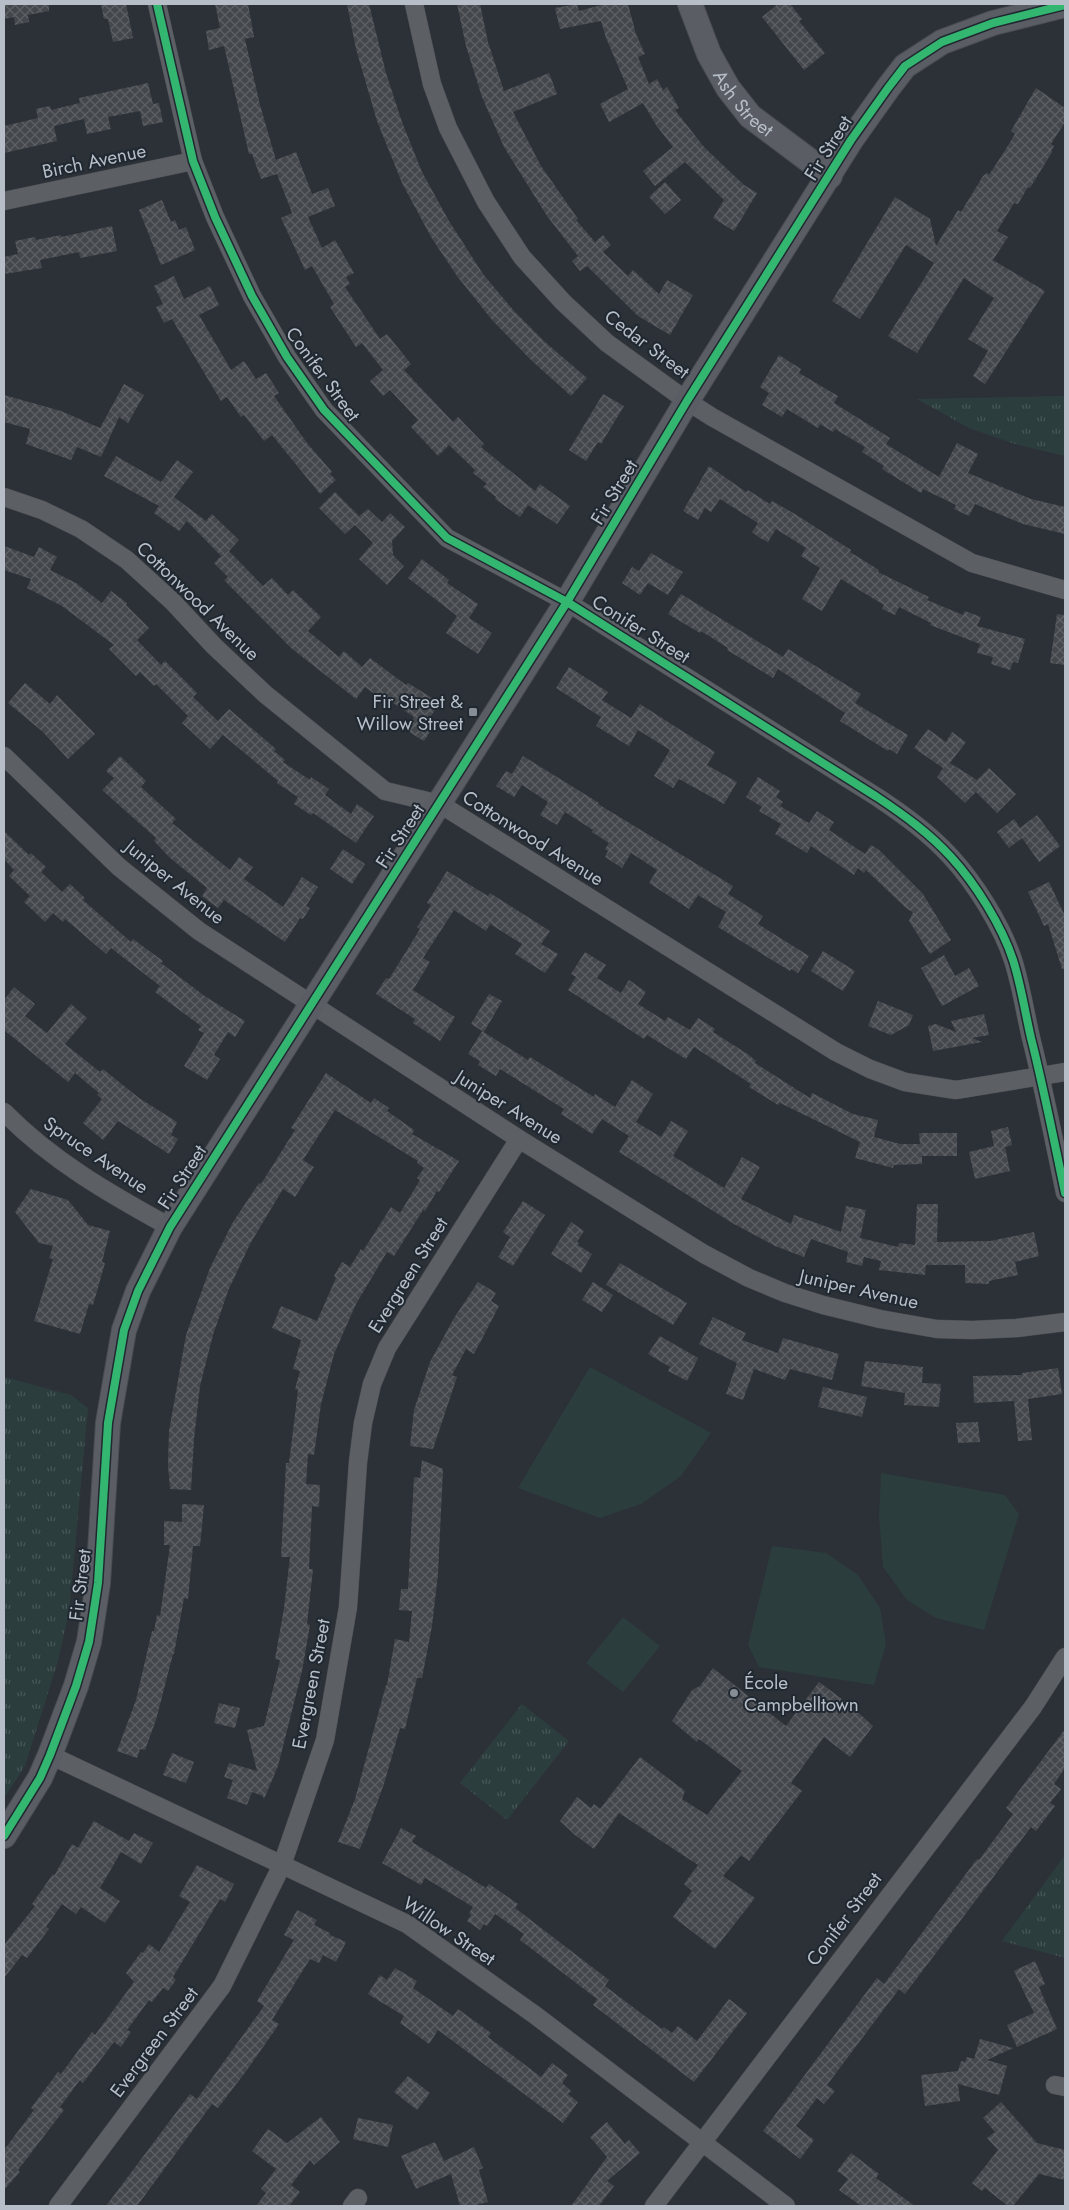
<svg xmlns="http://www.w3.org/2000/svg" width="1069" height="2210" font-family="Jost,sans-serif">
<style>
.grass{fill:url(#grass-tufts)}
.garden{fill:#2c3d3e}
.building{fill:url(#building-cross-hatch)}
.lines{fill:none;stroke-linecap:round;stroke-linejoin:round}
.street-casing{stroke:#4a4d52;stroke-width:19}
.secondary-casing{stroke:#4a4d52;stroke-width:26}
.street{stroke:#5c6065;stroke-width:18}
.secondary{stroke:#5a5e64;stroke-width:24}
.cycleway-casing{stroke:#202831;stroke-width:11}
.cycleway{stroke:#33b770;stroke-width:8}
.poi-dot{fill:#868d95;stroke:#202831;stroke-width:2}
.labels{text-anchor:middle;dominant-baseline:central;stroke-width:4;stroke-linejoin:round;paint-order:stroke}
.street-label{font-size:19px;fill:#b7bec7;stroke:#202831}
.poi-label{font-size:19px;fill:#b7bec7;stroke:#202831;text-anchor:end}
</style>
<defs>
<pattern id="grass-tufts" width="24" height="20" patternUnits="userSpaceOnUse" patternTransform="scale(1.25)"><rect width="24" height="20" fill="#2c3d3e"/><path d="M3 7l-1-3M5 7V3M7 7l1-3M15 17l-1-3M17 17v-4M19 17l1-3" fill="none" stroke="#485758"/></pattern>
<pattern id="building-cross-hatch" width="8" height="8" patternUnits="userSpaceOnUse" patternTransform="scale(1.25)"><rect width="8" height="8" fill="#44484d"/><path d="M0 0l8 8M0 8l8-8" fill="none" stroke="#5d6165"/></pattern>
</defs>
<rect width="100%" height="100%" fill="#2c3137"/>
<!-- grass -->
<g class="grass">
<path d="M1065 396V456L1015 444 969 428 917 399Z"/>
<path d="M4 1377 71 1395 88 1408 69 1612 58 1661 25 1766 4 1798Z"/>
<path d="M522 1704 569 1741 507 1820 460 1783Z"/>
<path d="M1065 1855V1958L1002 1941Z"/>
</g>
<!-- garden -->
<g class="garden">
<path d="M590 1367 711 1433 681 1476 641 1504 600 1518 518 1488Z"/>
<path d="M881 1473 1005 1495 1019 1514 984 1630 936 1618 907 1600 883 1567 879 1516Z"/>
<path d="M772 1546 826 1553 858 1575 880 1608 886 1644 874 1685 759 1667 748 1645Z"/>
<path d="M623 1617 660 1646 623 1692 586 1663Z"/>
</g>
<!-- building -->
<g class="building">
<path d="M4 4H49V11L28 15 29 22 15 25 14 17 4 19Z"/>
<path d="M101 4H126L133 38 113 42 108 19H104Z"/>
<path d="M215 4H248L254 37 245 39 260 105 276 160 296 152 312 194 328 188 335 206 308 217 322 248 335 240 354 273 346 277 350 284 345 287 380 339 387 334 411 364 404 370 453 422 458 417 484 444 481 447 535 491 540 484 570 506 557 524 528 505 520 517 495 499 496 497 483 487 487 484 473 473 475 470 449 445 438 456 411 427 418 420 390 390 383 396 370 381 383 370 362 343 356 347 330 307 334 304 312 266 305 270 281 218 292 213 277 174 261 179 252 154H249L224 46 209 50 206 31 220 28Z"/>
<path d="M347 4H369L386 73 402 122 422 172 449 221 483 274 514 311 545 342 587 378 571 396 532 361 492 320 457 276 431 237 402 183 377 121 356 49Z"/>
<path d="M457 4H480L488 42 504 91 549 73 557 94 513 112 541 166 578 219 576 220 595 242 603 235 611 245 603 252 628 276 633 270 659 294 667 280 693 295 670 335 638 316 587 266 580 271 572 261 578 256 547 216 504 147 482 97 466 46Z"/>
<path d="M577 4 579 11 605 4H628L636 34 645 54 638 57 649 84 657 79 663 90 667 87 679 108 675 110 704 147 744 185 757 193 734 231 713 218 724 200 685 162 655 186 643 171 673 147 656 125 643 103 609 122 600 104 628 89 606 38 601 21 560 29 555 8Z"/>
<path d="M778 4H790L802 19 799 21 825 53 804 70 762 17Z"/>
<path d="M148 83 153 104 159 103 163 122 143 126 140 111 108 117 111 129 87 134 84 119 54 126 57 141 4 153V126L38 118 36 109 50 106 51 110 80 103 79 98Z"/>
<path d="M1036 88 1065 108V122L1051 144 1054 146 1051 151 1052 152 1030 188 1028 187 1018 204 1014 203 997 231 1008 237 993 260 1045 291 985 384 973 376 988 351 968 339 994 298 964 278 917 353 888 336 934 263 906 245 860 319 832 301 895 197 930 219 936 246 958 210 961 212 983 176 987 173 989 175 1004 152 1015 134 1011 131Z"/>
<path d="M665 182 681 200 665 214 649 197Z"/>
<path d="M162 200 171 222 175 220 179 230 186 227 195 250 161 265 139 210Z"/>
<path d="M112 226 117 251 80 258 79 252 40 260 42 268 4 274V257L18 254 15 241 35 237 36 240 61 235V237Z"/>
<path d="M174 276 184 299 210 286 219 305 199 315 231 370 244 361 256 379 266 373 279 393 274 396 307 443 332 472 330 474 336 480 320 494 272 435 264 441 244 415 241 417 227 397 221 401 172 319 164 323 156 307 163 304 154 286Z"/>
<path d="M779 355 801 369 799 373 838 396 834 403 890 438 886 444 939 477 957 443 978 454 968 473 1031 499 1065 507V534L1023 524 975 504 969 516 954 509 956 505 923 489 921 493 882 469 884 466 862 452 865 447 835 429 833 432 820 424 818 428 787 409 782 417 762 405 769 393 760 387Z"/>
<path d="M124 384 144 395 128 423 119 417 101 457 77 447 71 460 26 444 30 429 4 422V395L61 411 100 428Z"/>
<path d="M603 394 624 406 601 444 598 442 586 461 569 450Z"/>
<path d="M116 456 161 482 177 460 193 472 174 497 206 521 212 514 239 540 229 551 263 586 272 578 288 595 293 590 321 617 308 631 339 657 344 651 362 667 370 658 406 685 408 683 440 703 430 717 437 721 424 741 406 730 414 717 386 698 384 701 365 687 356 699 291 648 224 580 228 577 214 563 221 556 187 521 179 531 154 513 159 506 104 476Z"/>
<path d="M709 466 746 492 748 490 770 504 772 501 795 514 851 550 850 552 879 570 878 572 929 597 927 600 963 615 965 611 981 617 977 626 1025 639 1018 663 1013 662 1010 670 991 664 993 657 977 653 980 644 930 625 931 623 899 607 895 615 882 609 884 605 841 579 822 611 802 599 820 568 801 556 806 548 776 529 768 542 760 538 752 532 758 523 720 499 711 512 705 508 698 520 683 511Z"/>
<path d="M335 492 359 516 368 509 382 522 390 513 405 527 392 541 393 555 404 566 387 585 359 559 373 543 355 525 345 534 319 508Z"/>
<path d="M4 546 34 557 39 547 57 557 50 570 76 583 102 603 111 591 127 603 126 605 149 628 137 640 161 665 165 661 197 693 193 697 218 721 229 709 276 749 274 751 285 760 283 762 310 780 311 777 329 789 325 795 351 814 357 804 374 816 356 843 313 813 311 815 294 804 298 797 277 783 278 781 223 735 210 749 182 723 188 716 156 684 154 686 140 672 136 676 109 649 114 645 62 606 27 588 31 579 4 570Z"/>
<path d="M651 553 683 572 668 595 648 583 640 595 622 583 632 567 639 571Z"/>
<path d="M422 559 449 580 447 583 478 604 469 618 492 633 478 654 446 633 457 616 408 578Z"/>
<path d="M681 594 783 657 788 649 861 694 855 703 908 735 897 754 889 749 888 751 840 721 845 713 778 669 773 678 727 650 728 648 701 631 700 633 668 614Z"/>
<path d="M1057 614 1065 615V665L1050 663Z"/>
<path d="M569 667 608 692 602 700 631 718 640 704 715 752 707 765 737 782 724 804 679 779 673 788 654 776 670 750 638 730 629 746 596 726 601 717 556 688Z"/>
<path d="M25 683 50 704 57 695 95 734 68 759 43 732 8 703Z"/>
<path d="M928 729 946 742 952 732 966 742 950 763 977 780 989 768 1016 794 997 813 976 792 965 803 937 777 943 768 914 748Z"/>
<path d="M120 756 146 781 141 787 176 819 172 823 230 870 239 857 253 867 244 879 283 907 302 877 318 887 306 906 310 908 303 919 300 918 285 942 224 900 218 908 202 896 207 888 169 857 154 841 156 838 102 790 114 778 106 771Z"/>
<path d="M523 756 599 803 598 804 733 886 728 894 763 916 758 924 809 956 798 973 791 969 790 971 718 927 726 912 698 895 689 909 649 883 657 870 631 853 622 868 605 857 608 851 605 849 609 843 592 832 593 830 565 812 557 825 540 815 548 802 522 785 514 797 496 786 506 771 512 774Z"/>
<path d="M758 777 780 791 776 797 783 802 780 806 809 823 817 811 834 822 829 830 865 854 871 845 878 849 923 894 951 940 930 954 909 921 913 912 907 909 866 870 864 873 858 868 854 875 811 846 807 853 775 834 781 824 759 811 762 807 746 797Z"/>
<path d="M1037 815 1060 846 1039 862 1022 838 1009 848 997 832 1014 819 1020 828Z"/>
<path d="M4 831 29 855 31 853 46 867 41 872 62 892 70 884 85 898 83 900 131 942 133 939 163 961 161 963 206 997 245 1021 235 1037 228 1032 214 1055 220 1059 207 1080 184 1066 204 1033 198 1030 201 1026 155 992 160 986 111 948 106 954 65 919 63 922 53 913 45 922 24 902 30 896 9 876 14 870 4 859Z"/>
<path d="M343 849 365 864 352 884 330 869Z"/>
<path d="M447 871 488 896 490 893 550 931 541 944 558 954 545 973 515 954 522 944 490 924 486 931 454 910 423 958 430 962 413 990 455 1017 440 1041 413 1023 415 1019 376 994 386 978 389 979 420 929 417 927 431 905 427 903Z"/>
<path d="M1049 882 1065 916V969H1062L1048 924 1044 926 1028 892Z"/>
<path d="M823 951 855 971 843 991 811 971Z"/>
<path d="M585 952 606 965 597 978 621 993 629 980 646 992 638 1004 665 1021 668 1017 690 1030 698 1018 715 1029 713 1032 749 1055 756 1061 755 1063 810 1098 812 1093 853 1114 878 1120 874 1137 900 1144H920L919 1133H957V1156H922V1164L894 1165 893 1168 855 1158 860 1142 780 1103 778 1105 749 1087 751 1084 694 1047 686 1059 647 1035 644 1039 568 990 576 977 571 974Z"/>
<path d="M944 955 955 976 969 968 979 986 942 1006 921 968Z"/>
<path d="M14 987 35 1004 25 1016 47 1033 71 1004 87 1018 65 1044 100 1072 103 1069 139 1098 177 1122 171 1135 178 1139 169 1154 118 1121 103 1140 83 1123 102 1099 97 1095 99 1093 75 1073 68 1082 4 1030V1000Z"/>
<path d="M489 994 502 1001 484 1032 471 1024Z"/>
<path d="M878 1001 913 1015 909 1025 891 1035 868 1026Z"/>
<path d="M984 1014 989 1035 972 1038 982 1042 933 1051 928 1026 936 1024 956 1032 951 1021Z"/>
<path d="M482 1031 528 1060 530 1057 594 1097 595 1094 615 1107 632 1080 653 1094 636 1122 661 1137 671 1121 688 1131 673 1156 724 1188 742 1157 760 1167 741 1199 791 1224 794 1215 841 1232 846 1206 866 1210 860 1238 898 1247 899 1243 915 1245 917 1204H938L937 1242 990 1241 1034 1232 1039 1256 1015 1262 1018 1275 989 1281V1284L965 1283V1265H926L925 1275 879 1270 881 1261 864 1257 862 1266 846 1262 848 1252 811 1239 804 1257 775 1246 734 1224 619 1152 629 1136 602 1119 592 1134 561 1114 564 1109 500 1069 496 1076 478 1065 480 1061 468 1054Z"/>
<path d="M326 1073 371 1103 374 1098 389 1108 387 1111 414 1130 412 1134 459 1161 439 1192 437 1191 425 1211 423 1210 394 1256 387 1252 356 1304 334 1354 321 1404 314 1455 308 1454 306 1484 320 1485 319 1507 312 1506 309 1569H313L307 1624 310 1625 302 1671 278 1766 264 1799 263 1796 252 1792 247 1805 227 1798 233 1780 224 1777 229 1763 257 1771 247 1730 264 1726 280 1660 275 1659 284 1608 290 1557H281L286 1463H289L298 1390 295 1389 300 1371 293 1369 301 1340 272 1328 281 1306 317 1321 336 1278 334 1276 342 1262 350 1267 361 1249 363 1251 391 1207 400 1213 420 1180 417 1178 424 1168 417 1163 418 1161 335 1110 303 1160 314 1167 295 1197 283 1189 250 1244 228 1291 213 1335 200 1386 194 1439 191 1490 170 1489 168 1465 169 1431 186 1335 210 1268 233 1222 259 1183 261 1184 295 1130 291 1128Z"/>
<path d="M1008 1127 1012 1145 1005 1147 1010 1171 975 1179 969 1152 994 1146 991 1131Z"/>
<path d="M31 1189 68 1200 88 1225 110 1231 102 1262 105 1263 93 1305 89 1304 80 1334 34 1321 53 1259 49 1258 53 1246 39 1243 15 1212Z"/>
<path d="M523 1201 545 1215 513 1266 498 1257 510 1237 503 1232Z"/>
<path d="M571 1222 584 1231 577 1242 579 1243 578 1245 592 1254 581 1273 551 1254Z"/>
<path d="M620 1263 687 1303 673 1325 606 1285Z"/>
<path d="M478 1282 496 1293 491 1301 499 1306 474 1354 466 1349 452 1375 457 1377 433 1449 410 1446 414 1410 430 1362 454 1318Z"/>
<path d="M593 1282 613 1295 602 1312 582 1300Z"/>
<path d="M713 1317 746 1333 742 1340 778 1353 783 1338 839 1354 832 1380 790 1369 785 1380 754 1369 743 1400 726 1394 737 1363 699 1344Z"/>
<path d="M660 1336 698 1358 687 1381 668 1371 670 1367 648 1354Z"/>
<path d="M865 1361 923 1367 922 1383 941 1384 939 1407 904 1405 905 1393 861 1386Z"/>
<path d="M1058 1368 1062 1394 1028 1399 1032 1440 1018 1441 1014 1401 974 1403 973 1376 1022 1375V1373Z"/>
<path d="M823 1387 867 1397 862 1417 818 1407Z"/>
<path d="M978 1422 980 1442 958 1443 956 1423Z"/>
<path d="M422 1460 443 1469 438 1574 432 1626 422 1678H417L405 1729 400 1728 384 1784 360 1849 338 1842 355 1799 386 1685H387L395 1639 409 1642 412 1611 399 1610 401 1589H408L414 1477 420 1478Z"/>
<path d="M182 1504 204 1505 200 1546H193L188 1599 184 1598 174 1654H173L156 1720 145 1750 140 1749 137 1758 117 1751 136 1700 152 1631H154L157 1615 160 1616 170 1545H164V1521L182 1522Z"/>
<path d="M713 1668 786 1726 819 1682 850 1705 873 1726 850 1757 824 1737 791 1783 802 1791 749 1861 741 1855 723 1876 755 1898 715 1949 673 1917 692 1891 684 1884 698 1865 619 1813 594 1849 575 1835 560 1821 577 1797 591 1808 594 1804 600 1809 640 1757 685 1791 682 1799 707 1815 742 1771 699 1739 697 1742 672 1721 692 1690 700 1686Z"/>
<path d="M219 1703 240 1708 235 1728 214 1723Z"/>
<path d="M1065 1729V1768L1054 1784 1061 1789 1050 1803 1055 1806 1036 1831 1031 1827 905 1994 899 1989 827 2085 835 2091 824 2104 817 2098 796 2126 814 2140 800 2159 763 2131 877 1978 884 1984 977 1859 979 1860 1013 1814 1006 1808Z"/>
<path d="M172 1753 194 1762 186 1783 163 1775Z"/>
<path d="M94 1821 129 1841 134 1833 153 1843 141 1864 121 1852 100 1888 120 1901 105 1923 81 1907 76 1914 62 1904 46 1927 49 1929 27 1958 22 1955 4 1978V1945L35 1906 32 1904 53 1874 54 1876 72 1844 78 1848Z"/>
<path d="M401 1828 416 1836 412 1842 486 1888 489 1884 518 1904 515 1908 609 1980 605 1986 662 2029 664 2027 672 2033 678 2026 697 2041 729 1999 747 2013 694 2082 593 2005 597 1999 520 1940 524 1934 495 1914 487 1926 484 1924 480 1930 467 1921 471 1915 469 1913 473 1907 425 1878 421 1885 382 1863Z"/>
<path d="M197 1865 234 1884 225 1902 220 1899 173 1977 176 1980 168 1991 163 1988 152 2002 149 2000 127 2030 131 2032 121 2047 114 2042 83 2083 80 2080 60 2107 64 2110 18 2170 20 2172 4 2190V2150L34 2110 31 2108 58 2072 61 2074 92 2032 95 2035 134 1982 126 1973 141 1952 143 1953 149 1944 159 1952 190 1902 179 1896Z"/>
<path d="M297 1910 317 1920 314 1925 330 1933V1935L346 1942 336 1962 323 1955 319 1963 310 1959 272 2020 279 2024 247 2070 218 2108 212 2104 137 2206H106L190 2094 197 2099 264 2006 257 2001 294 1940 284 1935Z"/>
<path d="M1035 1961 1045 1984 1039 1987 1057 2029 1017 2047 1007 2025 1034 2013 1014 1971Z"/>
<path d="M395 1968 417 1981 413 1988 453 2016 458 2009 491 2033 488 2037 541 2077 552 2063 568 2075 562 2083 571 2091 568 2094 578 2102 563 2123 438 2030 429 2044 400 2023 404 2016 368 1994 380 1975 387 1980Z"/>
<path d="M980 2039 1013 2048 987 2060 1007 2066 999 2095 958 2084 960 2101 925 2106 921 2075 958 2071 961 2061 965 2062 967 2057 974 2059Z"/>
<path d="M408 2076 430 2093 417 2110 394 2092Z"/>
<path d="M1001 2102 1037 2143 1065 2150V2180L1039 2174 1013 2206H1008L985 2188 982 2191 972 2183 998 2150 987 2138 995 2132 983 2118Z"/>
<path d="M321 2117 340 2142 314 2165 310 2160 291 2185 300 2192 289 2206H256L266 2193 261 2189 276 2169 252 2151 268 2129 287 2143Z"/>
<path d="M358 2118 393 2125 388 2147 353 2139Z"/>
<path d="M607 2122 625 2144 629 2140 640 2153 607 2181 614 2186 599 2206H571L607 2157 590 2137Z"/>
<path d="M435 2142 444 2161 474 2147 483 2168 479 2170 488 2202 472 2206H460L451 2174 416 2189 401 2156Z"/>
<path d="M851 2153 879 2174 876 2178 915 2206H861L839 2190 848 2179 837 2171Z"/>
</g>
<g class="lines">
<!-- street casing -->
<g class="street-casing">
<g id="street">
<path d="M157 4 193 161 215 217 252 296 287 357 324 410 447 538 567 602 877 797C904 815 929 833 951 857 975 883 1002 926 1013 960 1021 985 1025 1012 1031 1038 1044 1089 1054 1141 1065 1193"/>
<path d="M414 4 432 84 448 128 486 202 522 257 563 302 607 343 687 401 712 417 972 563 1065 590"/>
<path d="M4 201 193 161"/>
<path d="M4 497 42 510 81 529 127 560 173 602 214 646 265 694 385 791 440 804 836 1052 870 1069 905 1082 956 1090 1065 1072"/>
<path d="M4 756 119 867 199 931 519 1139 704 1254 749 1278 785 1293 823 1305 880 1319 937 1329 972 1330 1017 1328 1065 1322"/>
<path d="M4 1112C52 1161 110 1194 170 1227"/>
<path d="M50 1755 407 1924 535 2015 786 2206"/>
<path d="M1055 2085 1065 2087"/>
<path d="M58 2206 222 1986 282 1865 325 1740 348 1607 358 1462 363 1423 372 1384 387 1348 519 1139"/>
<path d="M352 2206 358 2198"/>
<path d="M654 2206 1033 1707 1065 1657"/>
</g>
</g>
<!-- secondary casing -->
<g class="secondary-casing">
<g id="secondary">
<path id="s1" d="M690 4 709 54 728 88 750 116 830 176"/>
<path d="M4 1836 40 1778 50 1755 76 1686 89 1642 98 1583 108 1423 124 1330 138 1291 170 1227 567 602 687 401 851 140 888 88 905 66 942 42 993 23 1065 5"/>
</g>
</g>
<!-- street -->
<use href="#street" class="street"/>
<!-- secondary -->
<use href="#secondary" class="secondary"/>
<!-- cycleway casing -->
<g class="cycleway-casing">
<g id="cycleway">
<path d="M157 4 193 161 215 217 252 296 287 357 324 410 447 538 567 602 877 797C904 815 929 833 951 857 975 883 1002 926 1013 960 1021 985 1025 1012 1031 1038 1044 1089 1054 1141 1065 1193"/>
<path d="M4 1836 40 1778 50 1755 76 1686 89 1642 98 1583 108 1423 124 1330 138 1291 170 1227 567 602 687 401 851 140 888 88 905 66 942 42 993 23 1065 5"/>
</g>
</g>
<!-- cycleway -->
<use href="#cycleway" class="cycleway"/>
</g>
<!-- markers -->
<g class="poi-dot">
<rect x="468" y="707" width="10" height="10" rx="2.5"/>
<circle cx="734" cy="1693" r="5"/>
</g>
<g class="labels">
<!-- street labels -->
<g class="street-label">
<text stroke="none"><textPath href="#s1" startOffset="114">Ash Street</textPath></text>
<text transform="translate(828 148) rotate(-58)">Fir Street</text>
<text transform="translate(94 161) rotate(-12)">Birch Avenue</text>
<text transform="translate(647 344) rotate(37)">Cedar Street</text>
<text transform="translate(323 374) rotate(54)">Conifer Street</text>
<text transform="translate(614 492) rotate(-59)">Fir Street</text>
<text transform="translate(198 601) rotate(44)">Cottonwood Avenue</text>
<text transform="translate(641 629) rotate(32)">Conifer Street</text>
<text transform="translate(400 836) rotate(-57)">Fir Street</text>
<text transform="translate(533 838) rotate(32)">Cottonwood Avenue</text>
<text transform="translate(175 882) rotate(39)">Juniper Avenue</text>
<text transform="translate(509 1107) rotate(32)">Juniper Avenue</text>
<text transform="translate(96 1155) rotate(34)">Spruce Avenue</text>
<text transform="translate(182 1177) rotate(-57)">Fir Street</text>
<text transform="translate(408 1275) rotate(-58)">Evergreen Street</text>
<text transform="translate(859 1289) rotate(13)">Juniper Avenue</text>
<text transform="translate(80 1585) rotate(-83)">Fir Street</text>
<text transform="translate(311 1684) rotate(-79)">Evergreen Street</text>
<text transform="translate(844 1919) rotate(-53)">Conifer Street</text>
<text transform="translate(449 1931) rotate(34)">Willow Street</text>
<text transform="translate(154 2042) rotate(-53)">Evergreen Street</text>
</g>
<!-- poi labels -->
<g class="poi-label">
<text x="463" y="701">Fir Street &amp;<tspan x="463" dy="22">Willow Street</tspan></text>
<text x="744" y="1682" text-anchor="start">École<tspan x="744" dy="22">Campbelltown</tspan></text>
</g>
</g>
<!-- border -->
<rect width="1069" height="2210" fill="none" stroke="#b7bec7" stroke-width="10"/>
</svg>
